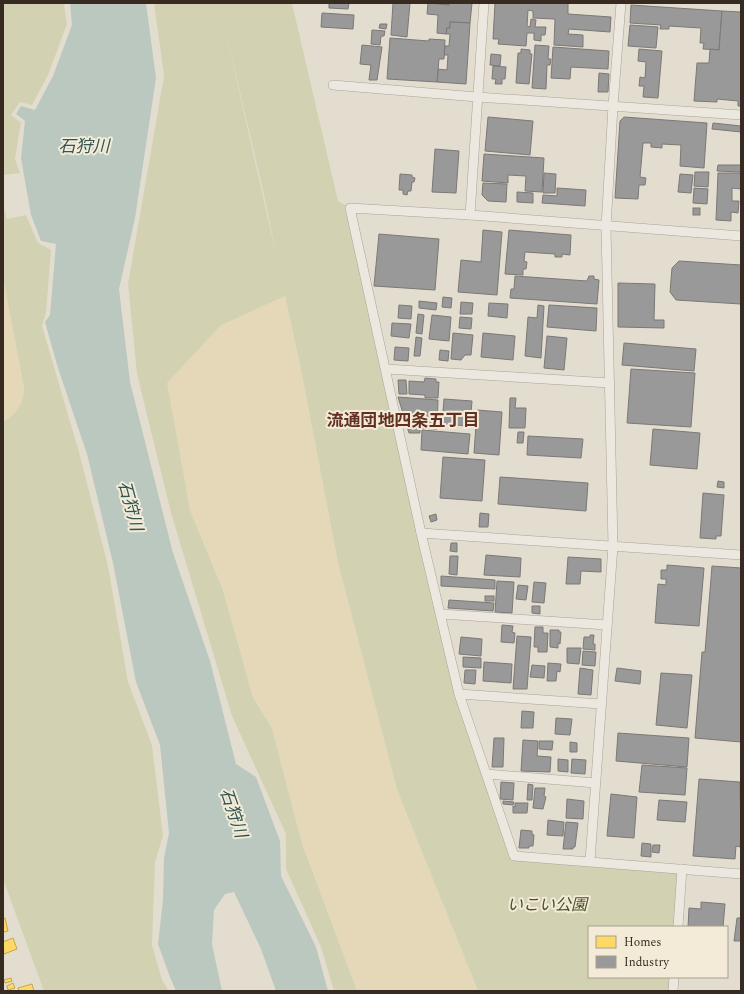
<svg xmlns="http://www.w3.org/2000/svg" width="744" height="994" font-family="Spectral,'Noto Sans JP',serif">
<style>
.green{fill:#d2d2b3;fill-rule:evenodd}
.sand{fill:#e4d8b9}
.water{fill:#bac8bf}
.homes{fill:#ffd966;stroke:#c3a551}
.industry{fill:#999;stroke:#7c7875}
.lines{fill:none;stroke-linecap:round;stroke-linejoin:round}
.minor-casing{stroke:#a9a298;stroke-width:10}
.minor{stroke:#ece8e0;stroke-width:9}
.labels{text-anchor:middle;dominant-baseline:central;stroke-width:4;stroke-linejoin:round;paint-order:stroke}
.park-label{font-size:16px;font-style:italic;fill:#485229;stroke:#f3ebd7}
.water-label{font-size:17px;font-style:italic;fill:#315653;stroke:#f3ebd7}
.neighbourhood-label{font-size:17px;font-weight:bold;fill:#613023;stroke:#f3ebd7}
</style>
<rect width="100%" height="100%" fill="#e3ddd0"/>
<!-- green -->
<g class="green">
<path d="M3 3H64L67 24 48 75 32 105 20 102 11 115 21 123 15 159 20 173 3 175Z"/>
<path d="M154 3H292L338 201 350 208 459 694 514 856 682 869 677 927H589V977H672L671 991H478L397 790 338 563 301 370 285 296 190 510 223 590 253 697 272 728 302 843 357 991H334L321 947 286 869V834L232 716 171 513 137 374 128 284 164 76ZM224 24 264 195 276 254Z"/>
<path d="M3 206 7 219 26 215 38 243 51 250 46 313 42 326 79 452 108 566 128 682 152 745 163 836 155 862 152 945 162 980 169 991H44L3 879Z"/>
</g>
<!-- sand -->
<g class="sand">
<path d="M3 277 24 387C24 403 17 414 3 422Z"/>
<path d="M285 296 301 370 338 563 397 790 478 991H357L302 843 272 728 253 697 223 590 190 510 167 383 221 325Z"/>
</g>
<!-- water -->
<path class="water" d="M70 3H146L156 78 135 218 119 289 130 382 173 553 210 661 236 764 256 777 280 841 281 876 316 947 328 991H276L261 949 234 892 225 894 214 910 212 944 222 991H176L170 977 158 944 163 900 164 858 169 833 160 745 136 682 113 563 87 454 58 368 45 322 50 315 56 244 41 241 31 215 21 158 25 121 16 114 21 106 35 110 53 76 72 25Z"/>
<!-- homes -->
<g class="homes">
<path d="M5 918 8 931 3 932V919Z"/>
<path d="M13 938 17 949 4 954 3 942Z"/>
<path d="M11 978 12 981 5 983 4 980Z"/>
<path d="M13 983 15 988 8 990 7 986Z"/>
<path d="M32 984 34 991H19L18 988Z"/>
</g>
<!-- industry -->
<g class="industry">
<path d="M329 3H349L348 9 329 8Z"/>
<path d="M393 3H410L407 37 391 35Z"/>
<path d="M428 3H449V5Z"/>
<path d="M428 3 449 5V3H472L470 23 450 22V28H447L446 34 437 33 438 15 427 14Z"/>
<path d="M495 3H568V14L611 17 610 32 569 29 568 34 583 35V47L554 45 555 19 533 18V11L528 10 527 26 530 27 531 19 536 20 535 27H546L545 35H541V41L534 40V33H527L526 46 498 44 499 39H493Z"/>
<path d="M631 5 722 11 719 50 703 49 704 43H700L701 28 669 26V29H660L661 25 630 23Z"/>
<path d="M722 11 741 12V106H738V101L717 99V102L694 101 697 63H709L710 49 719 50Z"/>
<path d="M322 13 354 15 353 29 321 27Z"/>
<path d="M450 22 470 23 466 84 437 82 438 69 447 70 448 55H444L445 46H449L450 34H446L447 28H450Z"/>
<path d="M380 24H387L386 29 379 28Z"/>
<path d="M630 25 658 27 656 48 628 46Z"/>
<path d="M372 30 385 31 384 36H381L380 45 371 44Z"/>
<path d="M390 38 429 41V39L445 40 444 59H439L437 82 387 79Z"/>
<path d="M362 45 382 47 377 80H369L371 65 360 64Z"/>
<path d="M535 45 549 46 548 59H551L550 65H547L546 89 532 88Z"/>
<path d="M553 47 609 51 608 69 571 67 570 79 551 78Z"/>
<path d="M521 49 530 50V54H532L529 84 516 83 518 53H521Z"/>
<path d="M639 49 662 51 658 98 643 97 644 86H639L640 77 645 78 646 62 638 61Z"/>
<path d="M491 54 501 55 500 66 490 65Z"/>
<path d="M493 66 506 67 505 79H502V84H495L496 79H492Z"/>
<path d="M599 73 609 74 608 92H598Z"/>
<path d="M488 117 533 121 530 155 485 151Z"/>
<path d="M624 117 707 123 704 168 680 166 681 145 662 144V148L651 147V143H643L640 177 646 178 645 185H639L638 199 615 198 620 121Z"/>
<path d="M713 123 741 126V132L712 129Z"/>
<path d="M435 149 459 151 456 193 432 192Z"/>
<path d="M484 154 544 158 542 192 525 191 526 176 508 175V183L482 181Z"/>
<path d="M718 165H741V172L717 171Z"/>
<path d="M695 172H709L708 187 694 186Z"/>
<path d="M544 173 556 174 555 193H543Z"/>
<path d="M718 173H741V189L732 188V201H739L738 213 731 212V221L716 220Z"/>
<path d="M400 174 412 175V177L415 178 414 182H412L411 191H408L407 195 403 194V190H399Z"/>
<path d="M680 174 693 175 691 193 678 192Z"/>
<path d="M483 183 507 184 506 202 488 201 482 195Z"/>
<path d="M557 188 586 190 585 206 542 203 543 195 557 196Z"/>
<path d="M694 188 708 189 707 204 693 203Z"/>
<path d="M517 192 533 193V203L517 202Z"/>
<rect x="693" y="208" width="7" height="7"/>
<path d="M483 230 502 232 497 295 458 292 461 260 481 262Z"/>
<path d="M509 230 571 235 570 255 562 254V257H555V254L525 252 524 261 527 262 526 269H523V275L505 274Z"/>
<path d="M379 234 439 239 435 290 374 286Z"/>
<path d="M679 261 741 265V304L676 300 670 292 672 268Z"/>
<path d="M515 276 587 281 589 276H594V279L599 280 597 304 510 298 511 289H514Z"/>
<path d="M618 283 655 284 654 320H664V328L618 327Z"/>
<path d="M443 297 452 298 451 308 442 307Z"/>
<path d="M419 301 437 303 436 310 419 308Z"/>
<path d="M461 302 473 303 472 314H460Z"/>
<path d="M489 303 508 304 507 318 488 316Z"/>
<path d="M399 305 412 306 411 319 398 318Z"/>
<path d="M538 305 544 306 541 358 525 356 528 317 537 318Z"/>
<path d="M549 305 597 308 596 331 547 327Z"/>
<path d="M418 314 424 315 422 334 416 333Z"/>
<path d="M432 315 451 317 449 341 429 339Z"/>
<path d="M460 317 472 318 471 329 459 328Z"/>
<path d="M392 323 411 324 409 338 391 336Z"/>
<path d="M453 333 473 335 471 355H465L461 360 451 359Z"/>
<path d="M483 333 515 336 513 360 481 357Z"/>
<path d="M547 336 567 338 564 370 544 368Z"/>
<path d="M416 337 422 338 420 356H414Z"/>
<path d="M624 343 696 349 694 371 622 365Z"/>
<path d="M395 347 409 348 408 361 394 360Z"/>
<path d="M440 350 449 351 448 361 439 360Z"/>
<path d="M631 369 695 373 691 427 627 423Z"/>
<path d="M425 378 436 379V382H439L438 398H425V395L409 394V381L424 382Z"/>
<path d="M398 380H406L407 394H399Z"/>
<path d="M398 397 438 400 437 429 420 428V433H409Z"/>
<path d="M510 398H516L515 408H526L525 428H509Z"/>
<path d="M444 399 472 401 470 426 442 424Z"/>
<path d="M477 410 502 412 499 455 474 453Z"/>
<path d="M653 429 700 433 697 469 650 465Z"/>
<path d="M422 430 470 434 468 454 421 450Z"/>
<path d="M518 432H524L523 443H517Z"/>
<path d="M528 436 583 439 581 458 527 455Z"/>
<path d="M443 457 485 460 482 501 440 498Z"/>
<path d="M500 477 588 483 586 511 498 504Z"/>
<path d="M718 481 724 482V488L717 487Z"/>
<path d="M703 493 724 495 721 536H716V539L700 538Z"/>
<path d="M480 513 489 514 488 527H479Z"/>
<path d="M436 514 437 520 431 522 429 516Z"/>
<path d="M451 543H457V552L450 551Z"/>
<path d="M486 555 521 558 520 577 484 575Z"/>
<path d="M450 556H458L457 575 449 574Z"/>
<path d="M568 557 601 559V572L581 571 580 584H566Z"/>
<path d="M667 565 704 568 699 626 655 623 658 584 666 585V579H661V570H667Z"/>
<path d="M712 566 741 568V742L695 738 702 652H705Z"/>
<path d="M441 576 495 580V589L441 586Z"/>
<path d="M497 581 514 582 512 613 495 612Z"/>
<path d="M534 582 546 583 544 603 532 602Z"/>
<path d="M518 585 528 586 526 600 516 599Z"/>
<rect x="485" y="596" width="9" height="5"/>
<path d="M449 600 494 603 493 611 448 608Z"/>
<path d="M532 606H540V614L532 613Z"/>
<path d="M502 625 513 626 512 632 515 633 514 643 501 642Z"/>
<path d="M535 627H543V633H548L547 652H538V647H534Z"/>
<path d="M550 630H559V632H561L560 644 558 643V648L550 647Z"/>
<path d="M590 635H594L593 644H595V650L583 649 584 637H590Z"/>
<path d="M517 636 531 637 527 689H513Z"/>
<path d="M461 637 482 639 481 656 459 654Z"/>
<path d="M567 648H581L579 664 567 663Z"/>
<path d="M583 651 596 652 595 666 582 665Z"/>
<path d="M463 657 481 658V668L463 667Z"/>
<path d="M484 662 512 664 511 683 483 681Z"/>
<path d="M548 663 561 664 560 672 557 671 556 681H547Z"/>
<path d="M532 665 545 666 544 678 530 677Z"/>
<path d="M580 668 593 670 591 695 578 694Z"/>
<path d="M617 668 641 671 640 684 615 681Z"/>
<path d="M465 670H476L475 684 464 683Z"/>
<path d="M661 673 692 675 687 728 656 725Z"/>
<path d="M522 711 534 712 533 728H521Z"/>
<path d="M556 718 572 719 570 735 555 734Z"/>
<path d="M618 733 689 738 687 767 616 761Z"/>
<path d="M494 738H504L503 767H492Z"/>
<path d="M523 740 538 741 537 756 551 757 550 772 521 771Z"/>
<path d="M539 741H553L552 750 539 749Z"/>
<path d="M570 742 577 743V752H570Z"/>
<path d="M558 759 568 760V772L558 771Z"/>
<path d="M572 759 586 760 585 774 571 773Z"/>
<path d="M642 765 687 768 685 795 639 792Z"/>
<path d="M699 779 740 782 741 837 740 847 736 846 735 859 693 856Z"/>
<path d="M501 782 514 783 513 800 500 799Z"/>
<path d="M528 784 533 785 532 800H527Z"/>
<path d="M535 788H545L544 796 546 797 543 809 533 808Z"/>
<path d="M611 794 637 797 634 838 607 836Z"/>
<path d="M567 799 584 801 583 819 566 818Z"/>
<path d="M659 800 687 802 685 822 657 820Z"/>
<path d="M503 801 514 802 513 805 503 804Z"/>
<path d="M515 803H528L527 813H513V806L515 807Z"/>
<path d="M548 820 564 822 563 836 547 835Z"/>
<path d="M566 822 578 823 575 847H573V849H563Z"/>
<path d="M521 830 532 831V834L534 835 533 846H529V848H519Z"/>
<path d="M642 843 651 844V857L641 856Z"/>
<path d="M653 845H660L659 853 652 852Z"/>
<path d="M701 902 725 904 723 927H688L689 908 701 909Z"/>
<path d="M737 918H741V941H734Z"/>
</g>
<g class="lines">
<!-- minor casing -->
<g class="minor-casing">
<g id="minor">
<path d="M333 85 477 97 741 115"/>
<path d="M470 215 484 3"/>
<path d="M741 236 470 215 350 208 421 533 459 694 514 856 741 874"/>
<path d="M386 369 610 383"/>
<path d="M421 533 741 555"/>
<path d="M441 614 607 625"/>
<path d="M459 694 601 704"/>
<path d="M487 774 595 783"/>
<path d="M590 861 613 546 606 227 613 106 621 3"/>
<path d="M678 927 682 869"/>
<path d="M673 991 674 977"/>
</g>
</g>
<!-- minor -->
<use href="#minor" class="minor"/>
</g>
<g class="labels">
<!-- park labels -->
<g class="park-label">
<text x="547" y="905">いこい公園</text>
</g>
<!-- water labels -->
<g class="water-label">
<text x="84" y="147">石狩川</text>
<text transform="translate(130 506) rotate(75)">石狩川</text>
<text transform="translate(233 813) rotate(71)">石狩川</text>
</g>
<!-- neighbourhood labels -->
<g class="neighbourhood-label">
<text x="403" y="421">流通団地四条五丁目</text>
</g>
</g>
<!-- border -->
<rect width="744" height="994" fill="none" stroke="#372b21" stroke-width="8"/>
<!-- legend -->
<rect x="588" y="926" width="140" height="52" fill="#f3ebd7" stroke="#a89e8e"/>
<rect x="596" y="936" width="20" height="12" fill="#ffd966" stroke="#a89e8e"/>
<text x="624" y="946" font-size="12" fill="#372b21">Homes</text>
<rect x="596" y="956" width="20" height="12" fill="#999999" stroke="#a89e8e"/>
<text x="624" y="966" font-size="12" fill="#372b21">Industry</text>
</svg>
